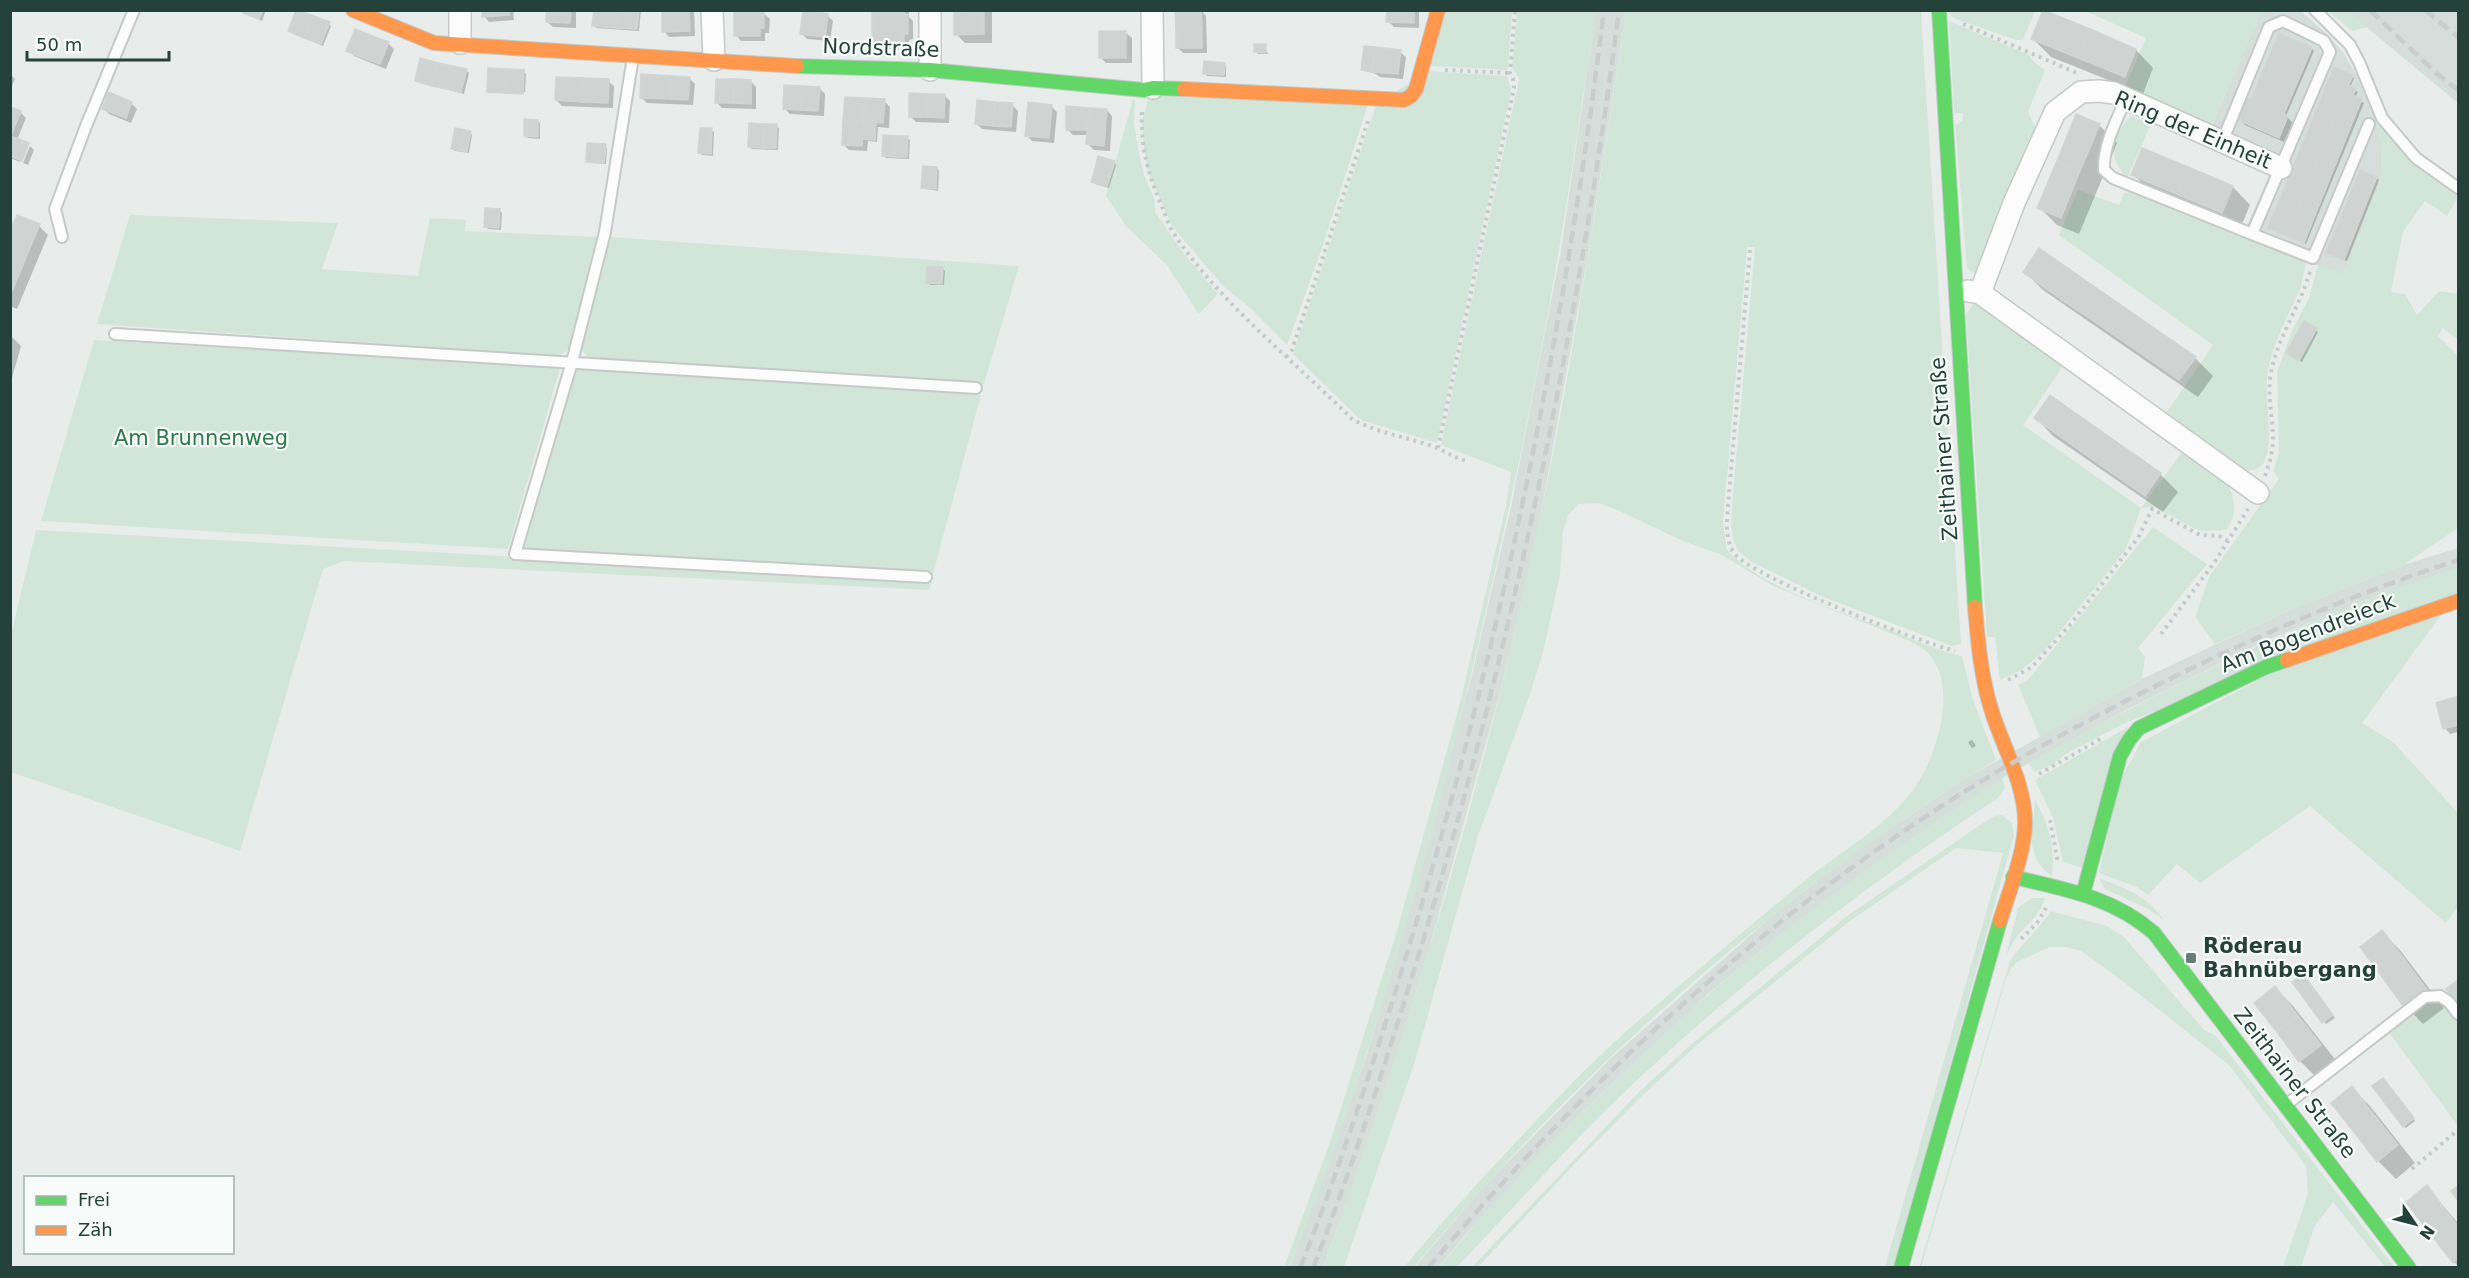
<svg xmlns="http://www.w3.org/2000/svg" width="2469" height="1278" font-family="'DejaVu Sans',sans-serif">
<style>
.built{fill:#d6dedb}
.green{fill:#d1e6d8}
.shadow{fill:#0003}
.building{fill:#cfd4d2;stroke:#d1d6d4;stroke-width:1.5}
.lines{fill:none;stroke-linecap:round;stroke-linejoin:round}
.lane-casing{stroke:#c5cac8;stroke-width:14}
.street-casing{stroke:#c5cac8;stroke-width:24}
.fast-casing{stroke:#c3cbc8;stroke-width:16}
.slow-casing{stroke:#c3cbc8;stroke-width:16}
.path{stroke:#c3ccca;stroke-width:4;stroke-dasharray:3 4.5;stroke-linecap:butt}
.lane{stroke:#fcfcfc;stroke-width:10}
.street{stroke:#fcfcfc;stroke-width:21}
.fast{stroke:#63d668;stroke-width:14}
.slow{stroke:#ff974d;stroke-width:14}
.rail{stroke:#c9cdcc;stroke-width:4.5;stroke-dasharray:12 6;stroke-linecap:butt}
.poi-dot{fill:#697e78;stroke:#f7fbf9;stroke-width:2}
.labels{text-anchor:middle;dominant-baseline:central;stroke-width:4.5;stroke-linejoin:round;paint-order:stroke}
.street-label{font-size:21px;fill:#24423a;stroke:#f7fbf9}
.park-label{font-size:21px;fill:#2d7a4b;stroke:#f7fbf9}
.poi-label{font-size:21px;font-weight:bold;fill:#24423a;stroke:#f7fbf9;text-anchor:start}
</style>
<rect width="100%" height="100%" fill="#e8edeb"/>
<!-- built -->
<g class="built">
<path d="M2452 10 2458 14V103L2347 11Z"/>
<path d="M1596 11H1626L1588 254 1539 524 1522 602 1500 692 1428 953 1396 1057 1349 1196 1323 1267 1290 1268 1366 1057 1414 896 1472 675 1511 507 1561 250Z"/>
<path d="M2261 11H2301L2328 35 2343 52 2357 76 2376 121 2381 142 2382 177 2343 275 2242 237 2276 160 2209 132Z"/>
<path d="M2458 548V568L2368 599 2263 642 2132 707 2002 778 1781 934 1709 993 1583 1111 1465 1235 1439 1267 1414 1268 1485 1185 1610 1059 1771 917 1853 853 1963 780 2142 679 2287 611 2403 565Z"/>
</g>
<!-- green -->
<g class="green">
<path d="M1445 11H1512L1508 70 1431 66Z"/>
<path d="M1517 11H1596C1593 41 1587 71 1582 101 1558 275 1524 447 1484 619 1434 839 1373 1057 1290 1267H1284L1331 1139 1398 927 1460 703 1506 505 1511 472 1441 445 1519 79 1512 67Z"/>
<path d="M1626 11H1921L1961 644 1952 646 1821 596 1752 562 1738 551 1734 541 1731 526 1733 494 1755 247H1747L1723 523 1727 550C1761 588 1844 613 1892 631 1916 640 1938 651 1962 656L1973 700 1996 760C1776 893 1579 1070 1414 1267H1404C1441 1223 1479 1181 1519 1139 1559 1096 1600 1053 1645 1015 1699 969 1753 923 1808 878 1844 849 1892 823 1917 784 1938 751 1959 684 1927 652 1923 648 1917 645 1912 642L1773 586 1722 555 1683 541 1615 509 1598 503 1579 504 1568 515 1563 532 1560 575 1543 652 1530 694 1478 836 1415 1061 1344 1267 1323 1268C1402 1049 1471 826 1522 600 1567 406 1596 207 1626 11Z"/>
<path d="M1949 11H2035L2023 40H2016L1956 19 1949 14Z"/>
<path d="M2085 11H2261L2209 132 2125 87 2146 38Z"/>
<path d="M2328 11H2347L2367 27 2352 31Z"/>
<path d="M1949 21 2029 55 2035 63 2045 70 2028 112 2038 133 1981 272 1974 273 1967 268 1955 125 1963 121V113H1954Z"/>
<path d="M1428 71 1507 76 1511 91 1437 443 1361 420 1293 354 1376 105Z"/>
<path d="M1149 96 1368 104 1322 248 1287 345 1249 307 1222 285 1172 226 1148 172 1144 147 1142 121Z"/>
<path d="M1133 99 1135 101 1134 122 1138 149 1144 175 1155 200V212L1184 254 1218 294 1199 314 1167 265 1126 226 1106 196Z"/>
<path d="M2131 116 2151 124 2127 178C2106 154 2109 139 2131 116Z"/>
<path d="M2376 121 2416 167 2458 197 2447 216 2425 201 2403 232 2391 292 2405 294 2417 315 2439 291 2458 294V340L2443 328 2438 336 2458 356V528L2403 565 2287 611 2215 644 2195 617 2209 577 2279 479 2273 471 2279 452 2277 372 2293 329 2309 298 2318 265 2343 274 2382 177 2381 142Z"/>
<path d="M2078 190 2119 205 2124 193 2133 192 2307 261C2303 271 2303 283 2299 292 2286 318 2274 342 2268 370 2263 398 2274 436 2266 458 2262 470 2251 472 2240 471L2164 416 2213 345 2059 235Z"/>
<path d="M130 215 338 223 322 269 418 276 430 218 466 220 465 231 600 237 569 349 559 356 97 324Z"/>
<path d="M610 237 1019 266 984 384 588 358 581 348Z"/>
<path d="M1974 303 2063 366 2023 425 2141 508 2183 451C2195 459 2212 467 2223 478 2235 492 2239 517 2226 530L2199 531 2155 507 2141 508 2126 549 2058 634 2042 653 2021 670 2000 680 1995 637H1987L1966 315Z"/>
<path d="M94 340 560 368 508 549 41 521Z"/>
<path d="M575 369 981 395 933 574 521 551Z"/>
<path d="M2153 527 2207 564 2138 648 2145 657 2142 679 2040 737 2018 684 2027 681Z"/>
<path d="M36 530 932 580 929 590 344 561 323 569 240 851 11 772V635Z"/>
<path d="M2458 568V593L2125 723 2064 755 2054 764 2034 772 2028 763C2167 688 2307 615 2458 568Z"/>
<path d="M2441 615 2362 723 2393 742 2458 813V907L2446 923 2310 806 2200 883 2177 864 2148 895 2137 887 2099 873 2120 780 2141 742 2270 674Z"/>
<path d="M2128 727 2083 868 2063 862 2053 818 2035 780Z"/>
<path d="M2002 778 2005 788 1998 798C1869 883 1746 978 1633 1084 1571 1142 1516 1206 1457 1267L1439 1268C1497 1195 1562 1130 1630 1067 1657 1042 1682 1017 1710 993 1801 914 1900 843 2002 778Z"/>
<path d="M2035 800C2048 822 2056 849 2052 876 2023 857 2033 829 2035 800Z"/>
<path d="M2002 815 2012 823 2014 835 1894 1267H1885L2003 853 1956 848 1850 921 1698 1044 1643 1095 1584 1154 1478 1267 1471 1268 1640 1091 1695 1041 1847 916 1980 825 1995 816Z"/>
<path d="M2099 878C2127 889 2146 895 2164 920L2146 908 2105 889Z"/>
<path d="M2032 898H2045C2040 917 2027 923 2016 938 2012 943 2009 950 2006 956L2018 908Z"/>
<path d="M2051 911 2107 926 2124 937 2204 1030 2215 1035 2394 1267H2385L2333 1202 2314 1227 2301 1267H2283L2308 1194 2306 1166 2229 1065 2116 976 2081 951 2066 947H2050L2017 962 2011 969 2006 979 1921 1267 1919 1268 2010 961C2023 942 2039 929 2051 911Z"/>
<path d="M2428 1001C2441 1001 2452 1008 2457 1020 2461 1027 2459 1115 2458 1126L2388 1031Z"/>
</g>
<!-- shadow -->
<g class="shadow">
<path d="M238 10H266L262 21Z"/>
<path d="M483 10H513L514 20 489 22 484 16Z"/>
<path d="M547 10H576V28L553 27 547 22Z"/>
<path d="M595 10H641L639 31 596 28 594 26Z"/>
<path d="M663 10H694L695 36 669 37 664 31Z"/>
<path d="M736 10H760L770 19 769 33H765V41H741L736 35Z"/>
<path d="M874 10 909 12V17L913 21V39L909 40V48L880 49 874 43Z"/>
<path d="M955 10H992V43H965L956 34Z"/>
<path d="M1201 10 1206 16 1207 53H1183L1178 48Z"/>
<path d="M1388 10H1419V28L1394 27 1388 21Z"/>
<path d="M827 15 833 21 830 41 807 39 801 33Z"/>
<path d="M329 24 331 26 323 46 289 30Z"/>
<path d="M1126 33 1132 38V63H1106L1100 57Z"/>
<path d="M2033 39 2136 50 2153 68 2143 94 2051 57Z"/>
<path d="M388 43 394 49 386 69 354 56 348 50Z"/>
<path d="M1265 46 1268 54H1258L1256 52Z"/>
<path d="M2312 49 2314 51 2286 116 2293 123 2284 142 2245 125 2240 120 2251 102Z"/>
<path d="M1400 52 1406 57 1403 79 1380 77 1376 74 1363 70Z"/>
<path d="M1224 64 1226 66V77L1207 76 1205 74Z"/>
<path d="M466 70 469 73 464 94 416 81Z"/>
<path d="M490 70 523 71 526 74 525 92H489Z"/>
<path d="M10 74 15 79 10 91Z"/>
<path d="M2352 76 2354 78 2350 88 2358 92 2355 98 2364 103 2306 244 2269 228Z"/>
<path d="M689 78 695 84 693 105 647 103 641 97Z"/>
<path d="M608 81 614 86 613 108 562 106 556 100Z"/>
<path d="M751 81 756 87V109L722 108 716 102Z"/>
<path d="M819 88 825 94 824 116 790 114 784 108Z"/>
<path d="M945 96 950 101 949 123 916 122 910 116Z"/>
<path d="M846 99 884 101 890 107 889 128 878 127 877 142 868 141 867 151 849 150 843 144Z"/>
<path d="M131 103 137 109 131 123 109 114 104 109Z"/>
<path d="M1012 105 1018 111 1016 132 982 129 977 124Z"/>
<path d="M1051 106 1057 112 1054 143 1032 141 1027 136Z"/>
<path d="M10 108 20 112 26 118 17 140 29 145H27L20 162 10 158Z"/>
<path d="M1068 108 1107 110 1112 116 1110 151 1094 150 1088 144 1089 135H1073L1067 129Z"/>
<path d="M538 121 540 123V139L528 138 525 136Z"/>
<path d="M2099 125 2117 143 2079 234 2057 225 2039 207Z"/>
<path d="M776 126 779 128 778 150 752 149 750 147Z"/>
<path d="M711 130 714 132 713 156 702 155 700 153Z"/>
<path d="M470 132 472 135 469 153 455 151 452 148Z"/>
<path d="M907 138 910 140 909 159 886 158 883 155Z"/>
<path d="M30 146 34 150 28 165 23 163Z"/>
<path d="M605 146 607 148 606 164 590 163 587 161Z"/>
<path d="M1114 162 1116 165 1109 188 1095 184 1093 181Z"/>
<path d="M937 168 939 171 938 191 925 189 923 187Z"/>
<path d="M2133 174 2233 187 2250 205 2240 229 2151 192Z"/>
<path d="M2376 178 2379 180 2347 261 2331 255 2328 252Z"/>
<path d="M499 210 502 213 501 230 488 229 485 226Z"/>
<path d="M39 226 48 235 17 309 10 306V234Z"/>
<path d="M943 269 945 271 944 285H930L928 282Z"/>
<path d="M2025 272 2195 358 2213 376 2198 397 2043 290Z"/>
<path d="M2316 330 2318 332 2302 362 2287 353Z"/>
<path d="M10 335 21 346 10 385Z"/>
<path d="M2036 418 2160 474 2178 492 2163 512 2053 436Z"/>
<path d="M2458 698V732L2450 734 2445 728 2437 704Z"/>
<path d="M1972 740 1976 746 1972 748 1968 742Z"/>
<path d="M2382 932 2400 950 2444 1008 2423 1024 2406 1006Z"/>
<path d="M2305 978 2335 1018 2326 1024 2294 983Z"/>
<path d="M2275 988 2293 1006 2338 1063 2318 1079 2300 1061Z"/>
<path d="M2385 1082 2415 1121 2406 1128 2404 1126Z"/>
<path d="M2352 1088 2370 1106 2415 1163 2396 1179 2378 1161Z"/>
<path d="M2427 1187 2458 1223V1266L2454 1262Z"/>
</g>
<!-- building -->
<g class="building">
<path d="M244 10H263L259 19 243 13Z"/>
<path d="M296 10 314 16 304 38 288 31Z"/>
<path d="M482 10H509V15L482 17Z"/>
<path d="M546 10H571L570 23 546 22Z"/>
<path d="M594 10H617L616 28 592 26Z"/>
<path d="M617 10H639L637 29 616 28Z"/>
<path d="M662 10H689L690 31 662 32Z"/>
<path d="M734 10 764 12V28H760V36H734Z"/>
<path d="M803 10 828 14 825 37 800 34Z"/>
<path d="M872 10H904V14H908V34H904V43L872 44Z"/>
<path d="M954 10H984V12L954 13Z"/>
<path d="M1175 10H1201L1202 28 1176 29Z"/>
<path d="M1387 10H1414V23L1386 22Z"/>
<path d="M2043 10 2090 29 2078 58 2031 39Z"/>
<path d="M984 12V34L954 35V13Z"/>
<path d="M314 16 330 22 321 44 304 38Z"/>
<path d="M1202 28V48H1176V29Z"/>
<path d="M355 29 372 36 363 58 346 51Z"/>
<path d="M2090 29 2136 49 2125 77 2078 58Z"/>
<rect x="1099" y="31" width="27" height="27"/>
<path d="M2279 33 2312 48 2284 114 2251 100Z"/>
<path d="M372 36 389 42 380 64 363 58Z"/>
<path d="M1254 44H1266V53L1254 52Z"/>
<path d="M1364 46 1375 47 1372 72 1361 70Z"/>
<path d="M1375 47 1401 50 1398 74 1372 72Z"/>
<path d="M420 58 438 63 432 86 415 81Z"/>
<path d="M1204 61 1225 63 1224 75 1203 74Z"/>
<path d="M438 63 467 69 461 92 432 86Z"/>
<path d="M2334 67 2353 75 2287 236 2268 228Z"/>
<path d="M488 68 506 69 505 93 487 92Z"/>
<path d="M506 69 524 70 523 94 505 93Z"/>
<path d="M641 74 672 76 671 99 640 98Z"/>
<path d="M672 76 690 77 688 100 671 99Z"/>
<path d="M556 77 583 78 582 102 555 100Z"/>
<path d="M583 78 609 79 608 103 582 102Z"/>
<path d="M716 79H734L733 103H715Z"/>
<path d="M734 79 751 80V104L733 103Z"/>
<path d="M784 85 802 86 801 110 783 109Z"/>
<path d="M2348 85 2356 89 2353 95 2362 99 2304 243 2287 236Z"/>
<path d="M802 86 820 87 818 111 801 110Z"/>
<path d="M108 92 132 102 126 118 102 109Z"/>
<path d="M909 93 928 94 927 117H909Z"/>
<path d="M928 94H945L944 118 927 117Z"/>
<path d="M845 97 865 98 863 122 843 121Z"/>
<path d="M865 98 885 99 883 123 863 122Z"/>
<path d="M2247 98 2288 116 2279 138 2238 120Z"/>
<path d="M977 100 995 102 993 126 975 124Z"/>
<path d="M995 102 1013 103 1011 127 993 126Z"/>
<path d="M1028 102 1052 105 1049 138 1025 136Z"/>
<path d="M1066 106 1089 108 1087 130H1066Z"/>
<path d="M10 107 21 111 11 136 29 143 22 161 10 156Z"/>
<path d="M1089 108 1107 109 1104 146 1086 144Z"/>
<path d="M2076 114 2100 124 2080 171 2057 161Z"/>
<path d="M524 119 538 120V137L524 136Z"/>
<path d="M843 121 863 122 862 146 842 145Z"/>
<path d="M863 122 876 123 875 140 862 139Z"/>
<path d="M749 123 764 124 763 148 748 147Z"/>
<path d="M764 124H777L776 148H763Z"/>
<path d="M455 128 471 131 467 152 451 149Z"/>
<path d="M700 128H712L711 154 698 153Z"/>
<path d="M883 135 896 136 894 157 882 156Z"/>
<path d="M896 136H908L907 157H894Z"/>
<path d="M587 143 606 144 604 163 586 162Z"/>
<path d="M2142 148 2188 167 2177 194 2131 175Z"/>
<path d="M1098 156 1115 161 1110 177 1094 173Z"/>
<path d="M2057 161 2080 171 2061 218 2037 208Z"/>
<path d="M923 166 937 167 936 189 921 188Z"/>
<path d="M2188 167 2233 186 2222 213 2177 194Z"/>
<path d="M2360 170 2377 177 2344 260 2326 253Z"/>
<path d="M1094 173 1110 177 1107 186 1091 182Z"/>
<path d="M485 208 500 209 499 228 484 227Z"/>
<path d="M17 215 40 224 10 296V230Z"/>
<path d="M2039 248 2079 276 2062 300 2023 272Z"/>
<path d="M927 266 943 267 942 284 926 283Z"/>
<path d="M2079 276 2118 303 2101 326 2062 300Z"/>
<path d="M2118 303 2157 330 2140 353 2101 326Z"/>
<path d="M2304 321 2317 328 2299 361 2286 353Z"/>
<path d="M2157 330 2196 357 2179 380 2140 353Z"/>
<path d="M2050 395 2105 434 2089 457 2034 418Z"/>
<path d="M2105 434 2161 473 2145 496 2089 457Z"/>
<path d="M2458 696V725L2443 729 2436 703Z"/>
<path d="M2382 930 2405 960 2382 977 2360 947Z"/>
<path d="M2405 960 2427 990 2404 1007 2382 977Z"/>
<path d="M2303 974 2333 1015 2322 1023 2292 982Z"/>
<path d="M2457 981 2458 983V1006L2446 989Z"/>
<path d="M2275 986 2298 1016 2277 1032 2254 1003Z"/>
<path d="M2298 1016 2321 1045 2299 1062 2277 1032Z"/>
<path d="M2383 1078 2414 1118 2403 1127 2372 1086Z"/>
<path d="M2352 1086 2375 1116 2354 1132 2331 1103Z"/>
<path d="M2375 1116 2398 1145 2377 1162 2354 1132Z"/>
<path d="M2427 1185 2450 1216 2429 1232 2406 1202Z"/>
<path d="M2458 1186V1201L2451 1191Z"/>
<path d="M2450 1216 2458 1226V1258L2453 1263 2429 1232Z"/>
</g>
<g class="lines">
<!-- lane casing -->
<g class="lane-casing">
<g id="lane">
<path d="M2315 10 2350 45 2359 62 2382 118 2416 158 2458 188"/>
<path d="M633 57 605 232 572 362 515 554 926 577"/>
<path d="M2126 99C2116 121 2103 146 2104 170L2113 178 2252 234"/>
<path d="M2222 142 2269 27 2283 21 2324 41 2330 52 2252 234 2313 258 2369 124"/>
<path d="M62 237 55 209 86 126 134 10"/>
<path d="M115 334 976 388"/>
<path d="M2287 1104 2425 997 2440 996 2449 1002 2458 1014"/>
</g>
</g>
<!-- street casing -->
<g class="street-casing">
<g id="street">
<path d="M460 10V43"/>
<path d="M712 10 714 60"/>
<path d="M930 10V70"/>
<path d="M1152 10 1153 88"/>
<path d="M1968 291 1980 293 2258 493"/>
<path d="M1980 293 2014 203 2055 112 2081 92 2099 91 2114 93 2281 168"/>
</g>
</g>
<!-- fast casing -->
<g class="fast-casing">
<g id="fast">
<path d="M1939 10 1975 607"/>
<path d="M797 66 930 70 1144 90 1153 88 1184 89"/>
<path d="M2013 877C2064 889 2113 897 2154 933L2409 1268"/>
<path d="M2083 894 2120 756 2129 740 2139 728 2266 667 2287 660"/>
<path d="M1901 1268 2000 921"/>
</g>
</g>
<!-- slow casing -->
<g class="slow-casing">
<g id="slow">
<path d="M353 10 434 43 797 66"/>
<path d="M1184 89 1404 100 1411 96 1416 89 1438 10"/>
<path d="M1975 607C1978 642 1981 678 1992 712 2003 747 2025 784 2025 822 2025 853 2009 891 2000 921"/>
<path d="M2287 660 2458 601"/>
</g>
</g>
<!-- path -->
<g class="path">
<path d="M1963 24 2077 73"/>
<path d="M1445 70 1510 73"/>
<path d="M1142 112C1140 147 1149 177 1163 209 1166 217 1169 227 1174 234 1222 305 1292 359 1352 419 1379 434 1409 437 1437 448 1448 453 1456 459 1468 461"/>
<path d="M1750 250 1729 494C1728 511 1723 538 1734 553 1751 577 1920 642 1955 651"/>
<path d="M1286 357 1292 350 1368 121"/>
<path d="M1438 448 1514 88 1513 78 1510 73 1515 10"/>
<path d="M2265 476C2269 464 2273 452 2273 440 2273 419 2268 400 2270 379 2275 340 2300 308 2310 271"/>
<path d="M2161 634 2214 563 2248 509"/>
<path d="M2008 680 2032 667 2069 626 2138 538 2152 509 2200 535 2219 536 2228 541"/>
<path d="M2039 774 2102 738"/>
<path d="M2050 820 2058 863"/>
<path d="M2021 939 2037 923 2046 908"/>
<path d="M2412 1169 2458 1130"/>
</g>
<!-- lane -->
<use href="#lane" class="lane"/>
<!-- street -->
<use href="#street" class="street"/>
<!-- fast -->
<use href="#fast" class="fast"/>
<!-- slow -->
<use href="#slow" class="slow"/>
<!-- rail -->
<g class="rail">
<path d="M2370 10 2435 72 2458 90"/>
<path d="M2425 10 2458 37"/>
<path d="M1300 1268C1342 1163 1376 1055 1409 947 1502 641 1565 328 1604 10"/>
<path d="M1313 1268C1356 1158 1391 1046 1425 934 1515 633 1579 322 1619 10"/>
<path d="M1428 1268C1578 1090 1751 928 1948 802 2023 754 2102 712 2182 673 2272 629 2363 591 2458 560"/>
</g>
</g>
<!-- markers -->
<rect class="poi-dot" x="2185" y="952" width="12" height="12" rx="3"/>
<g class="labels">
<!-- street labels -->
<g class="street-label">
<text transform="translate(881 48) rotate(2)">Nordstraße</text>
<text transform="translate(2193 130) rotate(23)">Ring der Einheit</text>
<text transform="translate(1944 449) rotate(-94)">Zeithainer Straße</text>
<text transform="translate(2308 633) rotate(-21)">Am Bogendreieck</text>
<text transform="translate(2295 1083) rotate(52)">Zeithainer Straße</text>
</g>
<!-- park labels -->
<g class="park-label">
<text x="201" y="438">Am Brunnenweg</text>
</g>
<!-- poi labels -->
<g class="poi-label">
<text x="2203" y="946">Röderau<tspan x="2203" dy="24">Bahnübergang</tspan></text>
</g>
</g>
<!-- border -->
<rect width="2469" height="1278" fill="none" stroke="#24423a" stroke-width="24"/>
<!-- legend -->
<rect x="24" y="1176" width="210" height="78" fill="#f7fbf9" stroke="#a3b1ad" stroke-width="1.5"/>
<rect x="36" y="1196" width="30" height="9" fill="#63d668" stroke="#a3b1ad" stroke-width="1.5"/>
<text x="78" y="1206" font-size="18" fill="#24423a">Frei</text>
<rect x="36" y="1226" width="30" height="9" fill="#ff974d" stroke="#a3b1ad" stroke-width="1.5"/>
<text x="78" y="1236" font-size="18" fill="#24423a">Zäh</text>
<!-- north arrow -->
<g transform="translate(2415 1224) rotate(125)" stroke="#f7fbf9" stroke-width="4.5" paint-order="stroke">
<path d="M0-4.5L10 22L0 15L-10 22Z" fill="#24423a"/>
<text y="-9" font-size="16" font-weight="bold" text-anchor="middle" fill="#24423a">N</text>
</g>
<!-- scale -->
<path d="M27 51v9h142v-9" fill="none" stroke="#24423a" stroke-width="3"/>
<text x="36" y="51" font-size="18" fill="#24423a" stroke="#f7fbf9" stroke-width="4.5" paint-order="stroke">50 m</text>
</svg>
